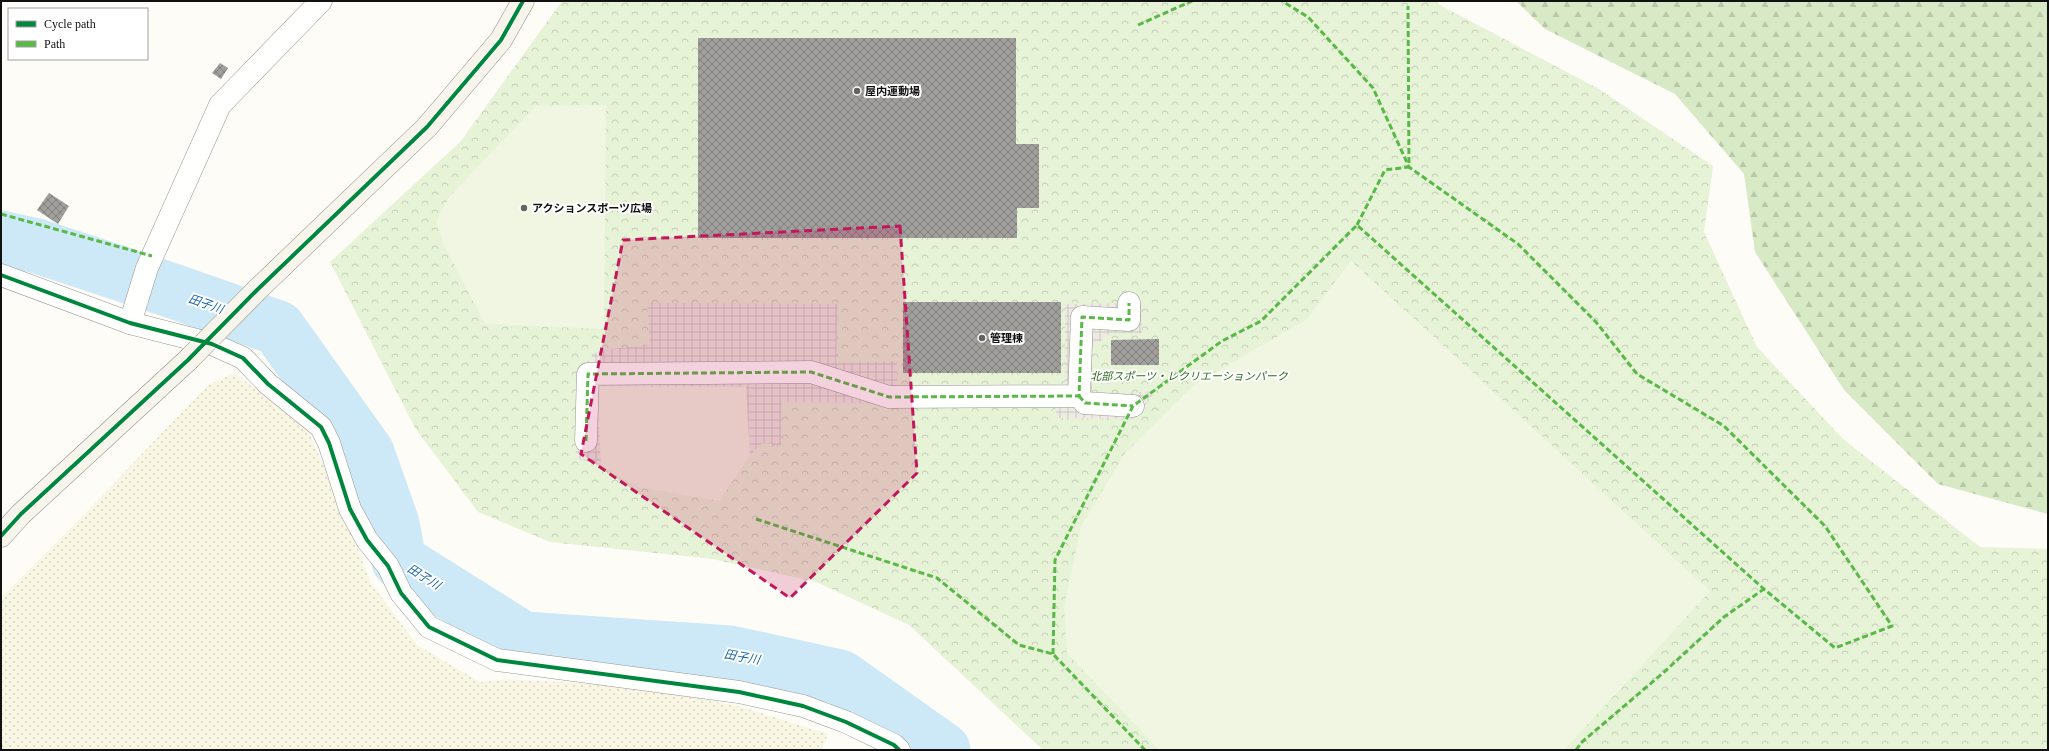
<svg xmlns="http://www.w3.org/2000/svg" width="2049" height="751" font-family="'Times New Roman','Noto Sans JP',serif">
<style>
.farmland{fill:url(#farmland-dots)}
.forest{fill:url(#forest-firs)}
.park{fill:url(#park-crowns)}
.pitch{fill:#f0f6e1}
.plaza{fill:url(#plaza-grid)}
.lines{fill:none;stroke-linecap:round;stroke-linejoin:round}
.river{stroke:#cde8f7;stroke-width:55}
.building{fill:url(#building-cross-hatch)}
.street-casing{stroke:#979795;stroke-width:23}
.secondary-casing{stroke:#8e8d8b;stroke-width:23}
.street{stroke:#fffffe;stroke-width:22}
.secondary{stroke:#f6f4eb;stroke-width:22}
.secondary-bridge-casing{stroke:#8e8d8b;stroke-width:23;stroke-linecap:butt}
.secondary-bridge{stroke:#f6f4eb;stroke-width:22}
.quiet{stroke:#58b947;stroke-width:3;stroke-dasharray:6 3;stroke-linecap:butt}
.cycleway-casing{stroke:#fff;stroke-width:6}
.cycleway{stroke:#00873e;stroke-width:4}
.marked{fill:#c2185b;fill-opacity:0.2;stroke:#c2185b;stroke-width:3;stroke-dasharray:8 5;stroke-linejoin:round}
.poi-dot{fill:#646362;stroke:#fff;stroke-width:1.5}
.labels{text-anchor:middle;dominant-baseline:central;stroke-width:4;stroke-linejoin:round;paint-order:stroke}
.poi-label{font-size:11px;font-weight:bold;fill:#111;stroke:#fff;text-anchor:start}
.park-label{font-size:11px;font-style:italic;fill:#2f6b1f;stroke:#fff}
.water-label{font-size:12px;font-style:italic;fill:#1768a6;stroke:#fff}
</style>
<defs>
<pattern id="farmland-dots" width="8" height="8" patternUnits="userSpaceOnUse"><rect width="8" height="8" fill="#f9f7e4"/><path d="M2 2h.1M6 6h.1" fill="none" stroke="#d4d3c3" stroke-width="1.8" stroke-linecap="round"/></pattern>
<pattern id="forest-firs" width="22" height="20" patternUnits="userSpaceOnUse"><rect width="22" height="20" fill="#d8eac5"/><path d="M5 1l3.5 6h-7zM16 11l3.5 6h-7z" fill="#b8c8a8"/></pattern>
<pattern id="park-crowns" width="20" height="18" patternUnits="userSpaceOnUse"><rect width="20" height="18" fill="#e7f3d7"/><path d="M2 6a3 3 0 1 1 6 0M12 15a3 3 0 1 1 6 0" fill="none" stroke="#c5cfb8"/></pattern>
<pattern id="plaza-grid" width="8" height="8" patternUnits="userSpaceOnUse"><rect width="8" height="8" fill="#edebe2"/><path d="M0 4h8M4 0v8" fill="none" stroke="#cac8c1"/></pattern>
<pattern id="building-cross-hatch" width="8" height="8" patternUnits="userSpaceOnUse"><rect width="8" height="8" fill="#a19f9c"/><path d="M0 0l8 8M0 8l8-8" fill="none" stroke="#82807e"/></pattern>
</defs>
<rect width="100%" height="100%" fill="#fdfcf7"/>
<!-- farmland -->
<path class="farmland" d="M235 373 308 431 333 486 371 583 417 645 480 682 508 679 642 687 738 706 828 734 822 750H1V598L69 530 208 385Z"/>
<!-- forest -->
<path class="forest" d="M1516 1H2048V514L1938 484 1844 390 1755 252 1744 174 1675 94 1545 29Z"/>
<!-- park -->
<path class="park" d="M562 1H1437L1440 5 1599 89 1713 166 1704 232 1757 347 1843 439 1980 547 2048 549V750H1043L909 625 816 582 713 559 550 542 478 512 415 428 330 262 461 141Z"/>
<!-- pitch -->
<g class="pitch">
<path d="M606 105 604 329 485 324 443 243 436 221 450 196 536 106Z"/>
<path d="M1351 261 1710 591 1564 750H1159L1067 653 1064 608 1081 526 1126 452 1195 384 1306 320Z"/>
<path d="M597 386H746L750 456 719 501 638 487 601 466Z"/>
</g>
<!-- plaza -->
<path class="plaza" d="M647 303 838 304 836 363 897 361 898 389H1065V304L1141 303 1142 333H1110L1092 348V395L1156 391 1135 419 1057 418 1055 406 782 402 781 445 762 443 750 456 746 387 597 386 601 466 576 458V373L599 350 650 345Z"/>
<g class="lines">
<!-- river -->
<path class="river" d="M1 238 37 246 173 291 278 328 367 453 392 524 399 561 523 639 730 653 840 677 943 750"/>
</g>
<!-- building -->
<g class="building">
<path d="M698 38H1016V144H1039V208H1017V238H698Z"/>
<path d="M220 63 228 68 221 79 212 73Z"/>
<path d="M49 193 69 206 58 224 37 210Z"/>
<rect x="903" y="302" width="158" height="71"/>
<path d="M1159 339V365H1111V340Z"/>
</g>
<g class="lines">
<!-- street casing -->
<g class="street-casing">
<g id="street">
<path d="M1 275 130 323 212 344 243 358 268 384 321 427 329 443 350 509 367 540 388 566 401 593 429 627 497 660 739 692 803 706 846 722 894 745 899 750"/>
<path d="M130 323 147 268 220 105 321 1"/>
<path d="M1079 396 1085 403 1133 406"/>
<path d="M586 441 588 374 811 372 889 397 1079 396 1082 317 1129 320V303"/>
</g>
</g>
<!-- secondary casing -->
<g class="secondary-casing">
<g id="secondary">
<path d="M257 290 427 127 501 40 523 1"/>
<path d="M1 536 21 514 188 360"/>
</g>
</g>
<!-- street -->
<use href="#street" class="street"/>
<!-- secondary -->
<use href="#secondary" class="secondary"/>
<!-- secondary-bridge casing -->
<g class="secondary-bridge-casing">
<path id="secondary-bridge" d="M188 360 257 290"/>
</g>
<!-- secondary-bridge -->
<use href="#secondary-bridge" class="secondary-bridge"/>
<!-- quiet -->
<g class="quiet">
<path d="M1138 25 1192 1"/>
<path d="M1 214 152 256"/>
<path d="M1357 225 1385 170 1409 167 1408 6"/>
<path d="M1079 396 1085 403 1133 406"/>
<path d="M586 441 588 374 811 372 889 397 1079 396 1082 317 1129 320V303"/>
<path d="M756 519 937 578 1019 645 1053 654 1145 750"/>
<path d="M1053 654 1055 560 1133 406 1222 341 1261 321 1357 225 1764 589 1835 648 1892 626 1825 526 1724 426 1637 374 1596 322 1518 244 1409 167 1373 88 1308 17 1282 1"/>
<path d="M1576 750 1582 742 1663 673 1724 617 1764 589"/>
</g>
<!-- cycleway casing -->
<g class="cycleway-casing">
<g id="cycleway">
<path d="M1 275 130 323 212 344 243 358 268 384 321 427 329 443 350 509 367 540 388 566 401 593 429 627 497 660 739 692 803 706 846 722 894 745 899 750"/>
<path d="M1 536 21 514 188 360 257 290 427 127 501 40 523 1"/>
</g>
</g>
<!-- cycleway -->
<use href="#cycleway" class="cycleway"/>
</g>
<!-- marked area -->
<path class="marked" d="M900 226 917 473 790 598 581 454 623 240Z"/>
<!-- markers -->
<g class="poi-dot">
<circle cx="857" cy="91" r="4"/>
<circle cx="524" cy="208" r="4"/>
<circle cx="982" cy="338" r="4"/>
</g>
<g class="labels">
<!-- poi labels -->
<g class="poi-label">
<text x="865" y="91">屋内運動場</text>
<text x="532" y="208">アクションスポーツ広場</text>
<text x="990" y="338">管理棟</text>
</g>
<!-- park labels -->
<g class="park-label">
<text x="1189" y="376">北部スポーツ・レクリエーションパーク</text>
</g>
<!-- water labels -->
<g class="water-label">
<text transform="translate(206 304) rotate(19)">田子川</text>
<text transform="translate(424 577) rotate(32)">田子川</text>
<text transform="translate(742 657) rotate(10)">田子川</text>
</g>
</g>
<!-- border -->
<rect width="2049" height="751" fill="none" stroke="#111111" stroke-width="4"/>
<!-- legend -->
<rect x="8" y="8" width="140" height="52" fill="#ffffff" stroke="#a0a0a0"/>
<rect x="16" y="21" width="20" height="6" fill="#00873e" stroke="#a0a0a0"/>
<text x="44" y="28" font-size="12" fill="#111111">Cycle path</text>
<rect x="16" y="41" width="20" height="6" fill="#58b947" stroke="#a0a0a0"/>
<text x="44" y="48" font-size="12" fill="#111111">Path</text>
</svg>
